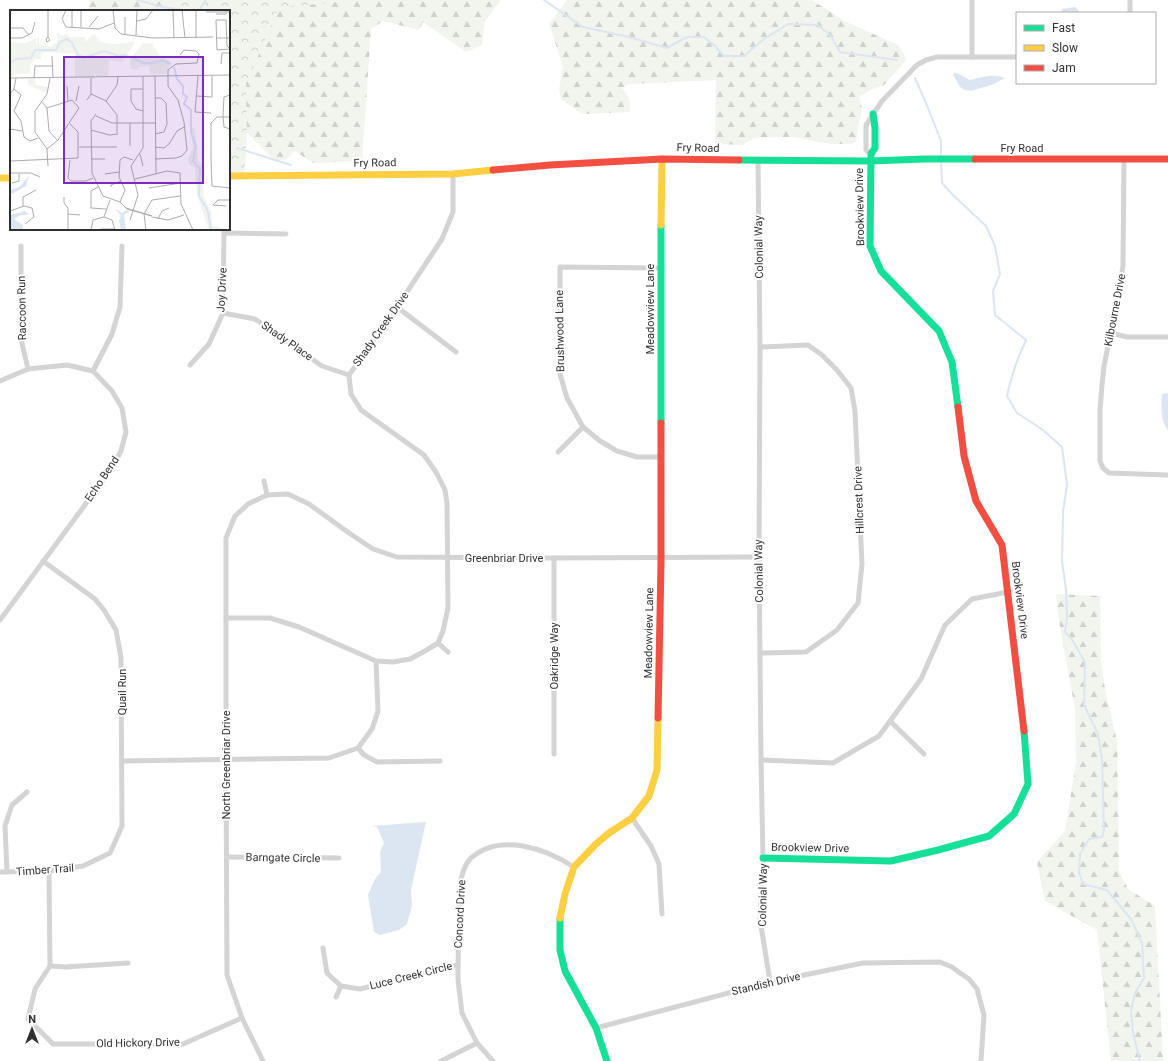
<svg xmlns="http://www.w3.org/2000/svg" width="1168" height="1061" font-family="Roboto,sans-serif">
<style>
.forest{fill:url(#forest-firs)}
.park{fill:url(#park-crowns)}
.water{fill:#dbe6f2}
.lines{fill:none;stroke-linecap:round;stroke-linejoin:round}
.stream{stroke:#dbe6f2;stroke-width:2}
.street{stroke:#d4d4d4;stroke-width:5}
.fast{stroke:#16e098;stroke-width:7}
.slow{stroke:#ffcf43;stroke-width:7}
.jam{stroke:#f24e42;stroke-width:7}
.labels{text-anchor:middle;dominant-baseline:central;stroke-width:4;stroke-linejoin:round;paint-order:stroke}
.street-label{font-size:11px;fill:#303030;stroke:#fff}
.inset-river{fill:none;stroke:#dbe6f2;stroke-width:2}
.inset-road{fill:none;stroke:#acacac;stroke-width:1}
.view{fill:#7b2cbf;fill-opacity:0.15;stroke:#7b2cbf;stroke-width:2}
.inset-edge{fill:none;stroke:#303030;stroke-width:2}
</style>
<defs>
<pattern id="forest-firs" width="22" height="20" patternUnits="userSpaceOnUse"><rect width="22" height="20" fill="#f1f5ed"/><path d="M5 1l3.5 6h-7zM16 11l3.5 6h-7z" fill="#cfd2cc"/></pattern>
<pattern id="park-crowns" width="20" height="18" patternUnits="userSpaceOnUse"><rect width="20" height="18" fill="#f1f5ed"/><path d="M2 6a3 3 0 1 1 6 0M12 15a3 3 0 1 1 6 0" fill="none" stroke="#cfd2cc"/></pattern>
</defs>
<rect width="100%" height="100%" fill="#fff"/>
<!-- forest -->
<g class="forest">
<path d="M89 0H226L223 11H89Z"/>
<path d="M270 0H501L485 21 482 45 466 52 423 22 419 30 383 21 371 29 362 161 313 163 295 151 286 160H274L239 125 237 77Z"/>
<path d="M567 0H812L844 21 898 45 904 54 906 60 884 85 870 90 859 97 862 108 856 142 851 144H830L793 137H777L754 138 743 145 715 144 716 80 629 84 622 88C629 97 631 101 630 112L582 114 561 99 559 90 563 66 549 24Z"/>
<path d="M1056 594 1100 596 1101 662 1105 689 1117 741 1119 871 1128 889 1155 906 1163 1061H1111L1097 930 1045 901 1037 862 1065 831 1076 762 1075 709 1059 621Z"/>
</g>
<!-- park -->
<path class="park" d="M175 0H355L279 8 246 84 247 139 244 176H229V11H175Z"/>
<!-- water -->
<g class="water">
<path d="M1075 7 1081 13H1062V9Z"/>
<path d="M955 73C961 74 964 77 970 80 982 77 993 73 1005 78L994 84 971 91 965 90 960 87 953 74Z"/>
<path d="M1168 393V430C1160 421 1161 405 1162 394Z"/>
<path d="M426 822 411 890 412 906 407 924 399 930 380 935 374 932 368 895 375 879 381 872 380 852 384 843 377 827 371 826Z"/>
</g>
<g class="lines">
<!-- stream -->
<g class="stream">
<path d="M137 0 163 7 189 11"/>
<path d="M544 0 583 27 629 37 667 48 687 37H704L715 46 724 56H744L764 39 788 24 818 25 831 36 840 52 897 60"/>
<path d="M199 11 206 0"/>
<path d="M915 78 926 103 941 141V157"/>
<path d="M237 148 291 165"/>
<path d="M941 161 942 183 953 195 986 226 995 246 1000 274 993 291 995 315 1026 340C1017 359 1011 376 1007 396L1017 413 1043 430 1062 447 1067 485 1063 512 1062 561 1066 589 1067 619 1065 632 1071 638 1085 662 1084 705 1098 734 1102 759 1104 831 1102 837 1089 839 1080 854 1079 873 1083 884 1107 890 1131 919 1142 943 1144 978 1135 993 1131 1011 1133 1033 1140 1061"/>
</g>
<!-- street -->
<g class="street">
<path d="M972 0V57"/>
<path d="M1130 13V0"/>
<path d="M871 154 866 150V125L882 101 917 65 926 60 937 57H1017"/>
<path d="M758 160 760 347 759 557 761 760 763 858 760 919 770 982"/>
<path d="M1124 160 1123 265 1121 280 1104 366 1102 385 1100 410V461L1103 468 1109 473 1168 475"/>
<path d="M225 233 286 234"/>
<path d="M21 246V339L28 369"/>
<path d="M660 268 560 267V374L567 398 583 427 600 441 617 451 637 457H661"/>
<path d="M397 307 456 352"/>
<path d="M223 313 255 319 322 366 349 375"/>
<path d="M1111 333 1127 337H1168"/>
<path d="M760 347 808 345 822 355 837 370 851 388 855 411 862 564 858 603 837 630 806 652 760 653"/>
<path d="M190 365 209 344 223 313 224 229"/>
<path d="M93 371 112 334 120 307 122 246"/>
<path d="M0 381 28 369 67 365 93 371 112 391 122 408 126 432 121 451 110 471 0 620"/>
<path d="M558 452 583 427"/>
<path d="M267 495 288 494 309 504 349 533 373 549 397 557 554 558 759 557"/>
<path d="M554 558V754"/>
<path d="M226 618H270L299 627 376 661 393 662 410 659 425 651 438 643 448 652"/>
<path d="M438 643 443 631 448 608 447 503 445 490 436 472 424 455 361 410 351 394 349 375 397 307 442 239 453 212V174"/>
<path d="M890 721 924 754"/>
<path d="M358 748 372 729 378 711 376 661"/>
<path d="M358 748 364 755 377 762 440 761"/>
<path d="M761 760 833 763 879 736 921 679 945 625 972 599 1008 592"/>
<path d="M122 761 329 758 358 748"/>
<path d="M632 818 651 846 659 864 662 914"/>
<path d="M227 857 339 858"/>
<path d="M49 871 50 966 35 989 28 1019 53 1044H183L242 1018"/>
<path d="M0 872 49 871 83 866 110 853 122 826 121 658 116 630 104 610 95 599 43 561"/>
<path d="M7 872 5 826 12 805 27 792"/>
<path d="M323 948 327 973 341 986 336 997"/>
<path d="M50 966 65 967 128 963"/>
<path d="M341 986 360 989 458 965"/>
<path d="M596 1028 770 982 863 963 940 962 952 967 960 973 969 979 977 989 984 1015 981 1061"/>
<path d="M263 1061 242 1018 227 975 226 759V538L235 516 248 504 267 495 264 481"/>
<path d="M441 1061 477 1043"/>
<path d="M493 1061 477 1043 462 1013 458 980V965L460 884C462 875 464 865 471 858 500 832 546 849 574 867"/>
</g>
<!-- fast -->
<g class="fast">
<path d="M873 114 875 128V148L871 154 870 246 881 271 939 331 952 362 958 407"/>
<path d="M739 160 871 161 924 159H975"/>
<path d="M661 423V225"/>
<path d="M763 858 891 861 938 850 989 836 1014 814 1028 784 1024 731"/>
<path d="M560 918V950L565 971 596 1028 607 1061"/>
</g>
<!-- slow -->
<g class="slow">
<path d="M229 176 453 174 493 170"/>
<path d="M0 178H11"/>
<path d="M661 225 662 159"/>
<path d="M560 918 565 894 574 867 596 844 609 833 632 818 649 796 657 770 658 718"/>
</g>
<!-- jam -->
<g class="jam">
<path d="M975 159H1168"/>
<path d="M493 170 550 165 662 159 739 160"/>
<path d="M958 407 964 456 976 501 1002 545 1024 731"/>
<path d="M658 718 661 563V423"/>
</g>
</g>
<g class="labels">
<!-- street labels -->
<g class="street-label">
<text transform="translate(698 148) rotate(1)">Fry Road</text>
<text x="1022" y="148">Fry Road</text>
<text transform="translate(375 163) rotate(-1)">Fry Road</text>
<text transform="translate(860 207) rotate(-91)">Brookview Drive</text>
<text transform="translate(759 247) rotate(-91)">Colonial Way</text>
<text transform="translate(222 290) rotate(-87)">Joy Drive</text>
<text transform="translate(22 308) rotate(-91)">Raccoon Run</text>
<text transform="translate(650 309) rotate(-90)">Meadowview Lane</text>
<text transform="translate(1115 310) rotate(-79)">Kilbourne Drive</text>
<text transform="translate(381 329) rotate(-55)">Shady Creek Drive</text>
<text transform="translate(560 331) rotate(-91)">Brushwood Lane</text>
<text transform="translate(287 341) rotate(35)">Shady Place</text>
<text transform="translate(102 479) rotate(-56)">Echo Bend</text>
<text transform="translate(859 500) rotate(-92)">Hillcrest Drive</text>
<text x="504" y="558">Greenbriar Drive</text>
<text transform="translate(759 571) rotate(-91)">Colonial Way</text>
<text transform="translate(1020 600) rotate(83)">Brookview Drive</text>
<text transform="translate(649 633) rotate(-89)">Meadowview Lane</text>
<text transform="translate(554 656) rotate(-90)">Oakridge Way</text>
<text transform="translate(122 692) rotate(-90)">Quail Run</text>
<text transform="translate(226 765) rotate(-90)">North Greenbriar Drive</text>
<text transform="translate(810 848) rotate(1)">Brookview Drive</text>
<text transform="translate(283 858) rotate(1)">Barngate Circle</text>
<text transform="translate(45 870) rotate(-4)">Timber Trail</text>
<text transform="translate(763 895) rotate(-89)">Colonial Way</text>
<text transform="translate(460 914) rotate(-87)">Concord Drive</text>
<text transform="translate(411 976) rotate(-14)">Luce Creek Circle</text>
<text transform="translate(766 984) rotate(-13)">Standish Drive</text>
<text transform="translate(138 1043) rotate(-1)">Old Hickory Drive</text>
</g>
</g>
<!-- overview -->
<g transform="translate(10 10)">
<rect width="220" height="220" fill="#fff"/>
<path d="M47 23 54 26 57 23 58 27H75V32L84 24 91 32 103 34 125 32 112 52 99 50 98 66H87L83 62 75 67H65V44L35 42 31 44V49H25L20 55V63L5 64 0 68V32L16 33 26 28V36L29 25V34L41 37 44 35 42 34 47 33ZM133 33H142L149 45 161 52 156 64H140L139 56 129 57V60L121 59 120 50ZM180 117 185 118 188 150 192 155 194 187 201 202 202 215 215 220H199L187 185 185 158 179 154 178 149 183 137Z" fill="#f1f5ed"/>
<path d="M25 29V48L2 52 0 68V35H15ZM75 34 99 36 98 47 88 48 83 68H75ZM18 69H25L26 75 38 77 36 83 18 75Z" fill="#f1f5ed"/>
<path d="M19 166 16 176 0 185V180L9 177ZM105 198 112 203 116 200 120 202 114 204 116 220H111L109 210 111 206ZM15 201 19 205H11L4 209 13 215V220H0V205Z" fill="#dbe6f2"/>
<path class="inset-river" d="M0 53 6 49 21 48 25 40H46L50 32 57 29 62 33 68 45 74 48 94 41 109 46 115 45 134 53H143L152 50 161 54M164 57 167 69 173 76V84L177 87 174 94 181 100V122L186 137 183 151 190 159 189 186 198 201 201 220"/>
<path class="inset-road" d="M38 0V27M56 0 52 9 56 17 89 19 104 13M62 0V17M103 0 105 18 111 24 143 28 203 27M163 0 164 28M172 0 175 28M186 0V28M196 2H220M206 4H216V1M115 7V24M127 11 136 9 143 0M71 17V0M79 17 88 6M0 18H13L19 25M126 25 127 0M38 27 40 30 37 32 36 29ZM0 28H12L22 23 25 12M206 28H220M220 39 217 36 216 10H206L207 40 220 39M42 46 43 68M211 54 212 43H220M145 66 146 164M188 66 185 102 201 103M0 68 220 65M24 68 25 56H42M57 76 58 91M4 79 11 85 4 101 11 111 14 127 20 131 28 128M133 79H121V91L126 99 133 101M0 84 4 79 6 68M81 84 96 91M220 85 214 87 213 106 214 117 220 119M187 86 202 87V66M145 88H151L156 93 157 114 154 122 145 124M77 90 81 84V68M31 91 37 98 39 121 47 130M66 91 69 76M86 104 81 111 82 163 93 186 110 192M86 106 102 113H145M220 107H207L201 113V148L202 176 220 178M120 113V136M0 119 12 121M81 120 99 125 108 124M107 123V105L96 91 107 75 108 67M69 137H107M145 137 154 138 159 134 167 121 174 117M37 139 48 130 69 98 62 90 37 98M130 144 133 156M81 149H95M145 149 166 148 172 146 177 140 174 112 168 90 158 76V60L166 54 187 53 189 44 186 41 174 40 170 45M60 150 58 168 61 171H76L83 168M0 151 68 148V122L60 114M38 156 37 139 25 122V101L37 84 40 68M0 163H21L30 167M95 164 109 162M125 169 157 161 170 163 171 194 183 220M2 173 9 171V164M88 177 81 181V198L96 199M101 177V175L111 171M139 178 171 173M54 187V193L58 198V220M110 192 117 199 142 206 116 198M110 192 115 180 109 167 110 150 114 147 123 150M13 196V187L26 180M216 196 203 195 208 190H220M0 201 14 196 22 198M58 204 70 205M94 207 102 210 105 220M142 207 158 210 174 205M148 209 152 201 159 198M120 210 128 185 121 156 133 138V66M15 214 24 207 22 198M91 219H105M81 220 83 210 94 207 100 190M136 220 134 204 142 190 170 186"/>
<path class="view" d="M54 47H193V173H54Z"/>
<rect width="220" height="220" class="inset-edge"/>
</g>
<!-- legend -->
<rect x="1016" y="12" width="140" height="72" fill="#ffffff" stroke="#acacac"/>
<rect x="1024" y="25" width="20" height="6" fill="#16e098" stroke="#acacac"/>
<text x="1052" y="32" font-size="12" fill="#303030">Fast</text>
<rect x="1024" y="45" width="20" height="6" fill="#ffcf43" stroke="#acacac"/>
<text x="1052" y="52" font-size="12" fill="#303030">Slow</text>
<rect x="1024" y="65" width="20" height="6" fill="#f24e42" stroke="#acacac"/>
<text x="1052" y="72" font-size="12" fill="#303030">Jam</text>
<!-- north arrow -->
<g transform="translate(32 1029)" stroke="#ffffff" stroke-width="3" paint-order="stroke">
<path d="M0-3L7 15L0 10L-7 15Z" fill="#303030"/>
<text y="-6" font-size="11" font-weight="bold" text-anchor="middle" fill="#303030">N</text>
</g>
</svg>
